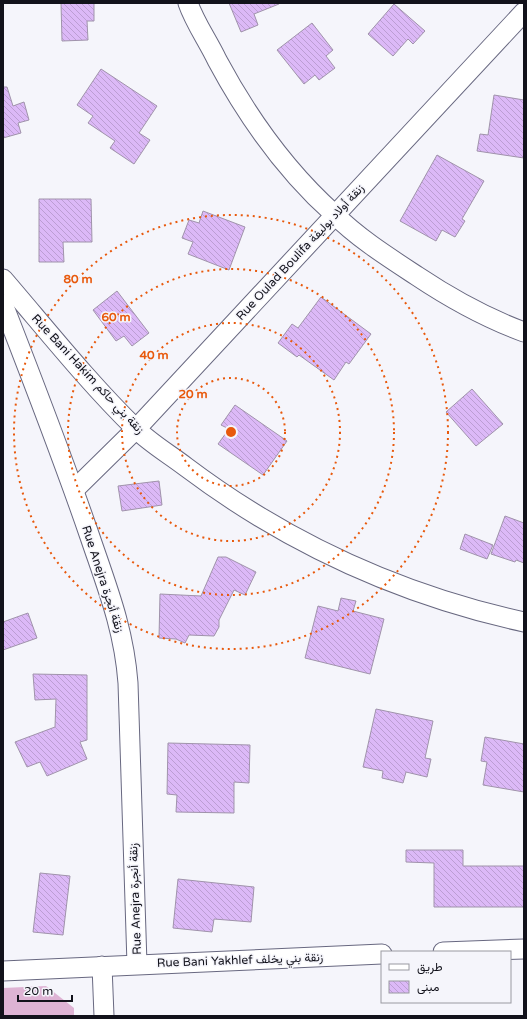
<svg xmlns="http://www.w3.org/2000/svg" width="527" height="1019" font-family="'Varela Round',Vazirmatn,sans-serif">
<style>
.garden{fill:#deb3d4}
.building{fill:url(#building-back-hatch);stroke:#a093ab}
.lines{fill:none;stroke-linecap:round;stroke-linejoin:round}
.minor-casing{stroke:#686880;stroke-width:21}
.minor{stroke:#fff;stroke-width:19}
.ring{fill:none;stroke:#e8590c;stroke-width:2;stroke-dasharray:2 4}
.labels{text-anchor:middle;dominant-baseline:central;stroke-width:3;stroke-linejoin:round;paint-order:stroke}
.street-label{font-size:12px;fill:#12121b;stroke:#f5f5fb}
.centre{fill:#e8590c;stroke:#f5f5fb;stroke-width:2}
.ring-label{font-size:12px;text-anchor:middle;font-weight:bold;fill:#e8590c;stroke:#f5f5fb;stroke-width:3;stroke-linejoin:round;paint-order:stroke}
</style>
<defs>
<pattern id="building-back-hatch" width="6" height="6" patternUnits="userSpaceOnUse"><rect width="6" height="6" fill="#dcb9f7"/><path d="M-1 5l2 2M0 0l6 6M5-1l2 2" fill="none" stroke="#bc9ed3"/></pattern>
</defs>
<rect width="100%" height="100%" fill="#f5f5fb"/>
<!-- garden -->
<path class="garden" d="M46 986 74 1008V1016H3V988Z"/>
<!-- building -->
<g class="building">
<path d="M61 3H94V21H87L88 40 62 41Z"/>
<path d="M229 3H279V4L254 14 258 25 241 32Z"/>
<path d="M394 4 425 31 413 44 408 39 393 56 368 34Z"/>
<path d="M312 23 333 50 326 56 335 68 319 80 315 75 304 84 277 50Z"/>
<path d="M101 69 157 106 139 133 150 140 134 164 110 148 115 141 88 123 93 116 77 105Z"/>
<path d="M3 87H7L13 106 24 102 29 120 18 123 21 133 3 138Z"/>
<path d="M494 95 524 100V158L477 151 480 134 488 135Z"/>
<path d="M437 155 484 181 462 219 465 221 455 237 442 230 436 241 400 221Z"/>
<path d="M39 199H91L92 242H63L64 262H39Z"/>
<path d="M203 211 245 227 229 270 188 254 193 242 182 238 189 220 199 223Z"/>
<path d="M117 291 149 333 132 346 124 336 116 341 93 310Z"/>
<path d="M321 297 371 334 349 364 346 362 334 380 299 355 297 357 278 343 292 324 298 328Z"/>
<path d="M472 389 503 424 476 446 446 412Z"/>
<path d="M235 405 287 441 263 475 218 444 229 429 221 425Z"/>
<path d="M159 481 162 505 122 511 118 486Z"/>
<path d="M505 516 524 523V563L516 560 515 562 491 554Z"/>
<path d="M465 534 493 545 487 559 460 549Z"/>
<path d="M218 557H226L256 572 245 595 234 590 219 620V627L214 636 189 635 185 643 176 639 159 638 160 594 201 596Z"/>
<path d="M341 598 356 601 353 611 384 619 370 674 305 658 318 606 338 611Z"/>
<path d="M28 613 37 638 3 650V622Z"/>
<path d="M33 674 87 675V740L80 742 87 759 47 776 40 762 27 767 15 742 55 727 56 699 35 700Z"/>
<path d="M376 709 433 721 425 758 431 759 427 777 406 772 403 783 382 778 383 771 363 767Z"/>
<path d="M485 737 524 744V792L483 785 487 762 481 761Z"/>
<path d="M168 743 250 745 249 783 234 782V813L176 812 177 795 167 794Z"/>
<path d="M406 850H463V866H524V907H434V863L406 862Z"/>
<path d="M40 873 70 876 63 935 33 932Z"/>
<path d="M178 879 254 887 251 922 214 919 212 932 173 928Z"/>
</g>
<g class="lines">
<!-- minor casing -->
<g class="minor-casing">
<g id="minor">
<path d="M188 3C195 23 208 41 217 60 247 116 286 171 334 214 358 238 388 257 417 276 450 298 486 318 524 332"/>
<path d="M3 279C46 329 88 382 135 428 150 443 169 454 186 467 287 543 401 595 524 622"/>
<path d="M3 304C33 381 63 458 90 537 107 587 124 629 128 683L137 964"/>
<path d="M74 490 136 429 524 12"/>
<path d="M443 952 524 949"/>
<path d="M102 966 104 1016"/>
<path d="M3 971 382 954"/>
</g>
</g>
<!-- minor -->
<use href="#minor" class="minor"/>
</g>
<!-- distance rings -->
<g class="ring">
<circle cx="231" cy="432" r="54"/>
<circle cx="231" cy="432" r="109"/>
<circle cx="231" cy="432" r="163"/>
<circle cx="231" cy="432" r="217"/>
</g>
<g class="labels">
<!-- street labels -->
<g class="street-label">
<text transform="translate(300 252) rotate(-47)">Rue Oulad Boulifa زنقة أولاد بوليفة</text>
<text transform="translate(88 374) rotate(47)">Rue Bani Hakim زنقة بني حاكم</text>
<text transform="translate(103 579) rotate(72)">Rue Anejra زنقة أنجرة</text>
<text transform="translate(135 899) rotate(-92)">Rue Anejra زنقة أنجرة</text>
<text transform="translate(240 960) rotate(-2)">Rue Bani Yakhlef زنقة بني يخلف</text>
</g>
</g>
<circle cx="231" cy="432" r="6" class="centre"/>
<g class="ring-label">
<text x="78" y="283">80 m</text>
<text x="116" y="321">60 m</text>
<text x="154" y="359">40 m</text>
<text x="193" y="398">20 m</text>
</g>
<!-- border -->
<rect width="527" height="1019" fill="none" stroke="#12121b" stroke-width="8"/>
<!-- legend -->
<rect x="381" y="951" width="130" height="52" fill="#f5f5fb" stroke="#9a9aa1"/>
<rect x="389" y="964" width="20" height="6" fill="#ffffff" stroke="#9a9aa1"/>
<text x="417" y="971" font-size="12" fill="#12121b">طريق</text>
<rect x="389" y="981" width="20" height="12" fill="url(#building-back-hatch)" stroke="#9a9aa1"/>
<text x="417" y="991" font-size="12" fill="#12121b">مبنى</text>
<!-- scale -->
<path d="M18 995v6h54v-6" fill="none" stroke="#12121b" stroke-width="2"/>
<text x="24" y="995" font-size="12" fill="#12121b" stroke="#f5f5fb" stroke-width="3" paint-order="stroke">20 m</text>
</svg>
